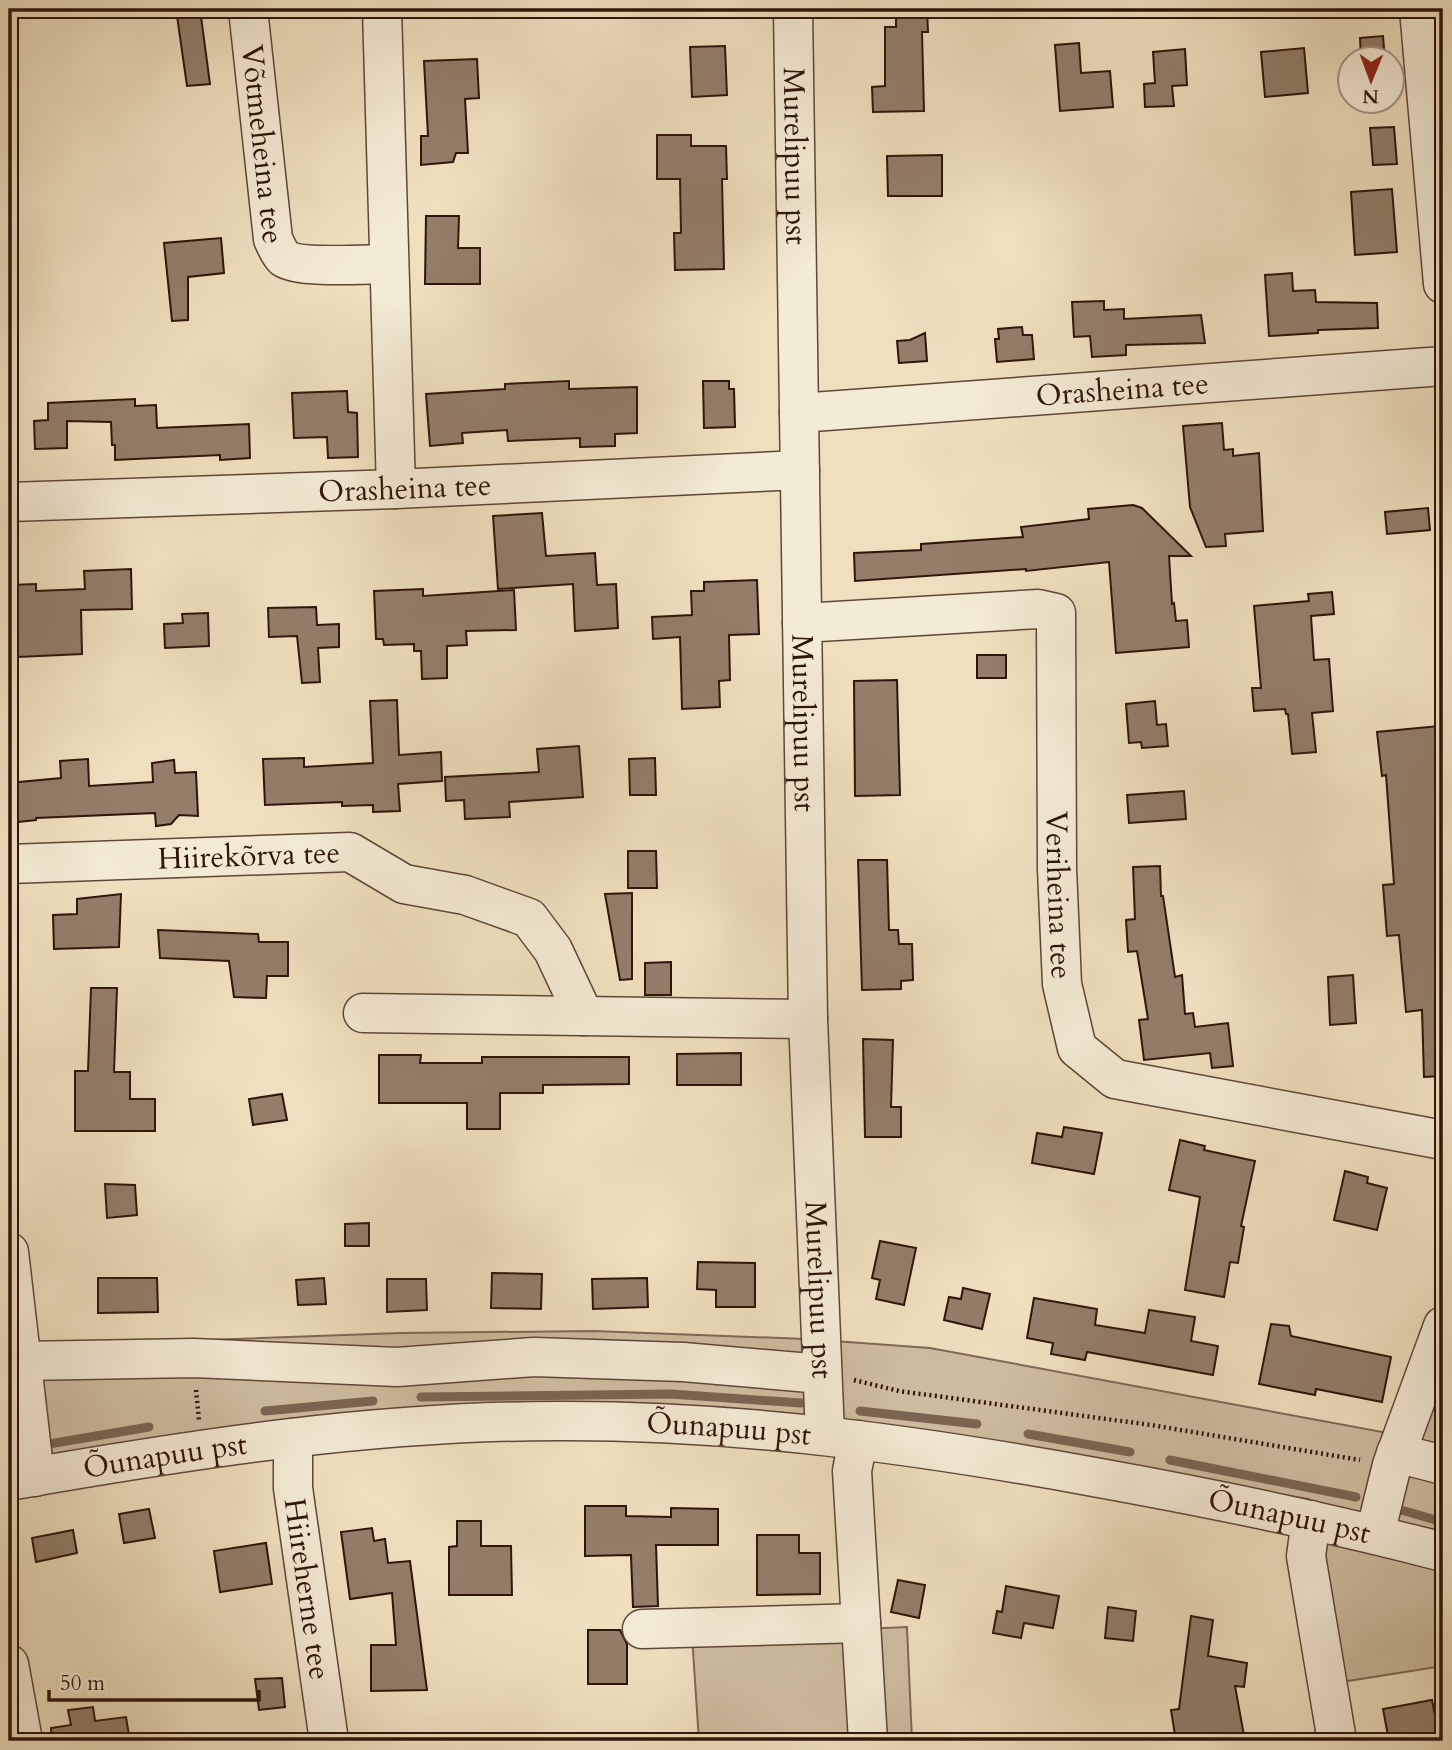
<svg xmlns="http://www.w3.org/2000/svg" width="1452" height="1750" font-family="Cardo,serif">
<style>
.green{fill:#cdbda0;stroke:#7e6856;stroke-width:2}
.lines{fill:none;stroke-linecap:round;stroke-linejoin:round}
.stream{stroke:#7a6552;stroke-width:9}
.building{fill:#927e69;stroke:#2e140b;stroke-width:2}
.minor-casing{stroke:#5e4738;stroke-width:41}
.path{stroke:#2e140b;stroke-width:4.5;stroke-dasharray:2 3.5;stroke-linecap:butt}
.minor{stroke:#f4ebd5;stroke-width:38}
.labels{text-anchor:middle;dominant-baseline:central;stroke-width:5;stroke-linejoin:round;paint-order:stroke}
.street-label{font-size:30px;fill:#2e140b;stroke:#f4ebd5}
</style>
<rect width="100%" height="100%" fill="#eee0bf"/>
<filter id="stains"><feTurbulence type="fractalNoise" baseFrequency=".00286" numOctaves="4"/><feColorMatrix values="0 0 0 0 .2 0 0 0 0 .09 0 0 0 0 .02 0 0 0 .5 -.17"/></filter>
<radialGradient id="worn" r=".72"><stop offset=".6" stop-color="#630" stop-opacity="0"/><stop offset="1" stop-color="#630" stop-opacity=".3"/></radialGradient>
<!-- green -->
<g class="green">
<path d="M594 1331 806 1339 930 1348 1393 1434 1443 1401V1432L1426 1455 1443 1461V1666L1335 1683 1309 1499 813 1418 9 1466V1347L400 1333Z"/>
<path d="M907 1627 912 1741H699L692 1636Z"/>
</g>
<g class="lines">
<!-- stream -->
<g class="stream">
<path d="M421 1397 671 1394 801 1403"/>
<path d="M265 1411 373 1401"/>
<path d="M860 1411 977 1424"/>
<path d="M1028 1434 1130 1452"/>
<path d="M49 1444 149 1427"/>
<path d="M1170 1460 1356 1497"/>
<path d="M1401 1510 1443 1522"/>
</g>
</g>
<!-- building -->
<g class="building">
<path d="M176 9H200L210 84 187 86Z"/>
<path d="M896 9H927L928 32H922L924 111 873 112 872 87 885 86V27H896Z"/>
<path d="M1383 36 1385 60H1361L1360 38Z"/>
<path d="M1079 43 1081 73 1110 71 1113 107 1060 111 1055 45Z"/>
<path d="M725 46 727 95 692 97 690 47Z"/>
<path d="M1304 48 1308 93 1265 97 1261 52Z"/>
<path d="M1185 49 1187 85 1172 86 1174 106 1145 107 1144 84 1155 83 1153 52Z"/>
<path d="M477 59 479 98 465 99 468 153H456L453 162 421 165V136H428L424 61Z"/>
<path d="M1394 127 1397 164 1373 165 1370 128Z"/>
<path d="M657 135H691V146H726L727 179H722L724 269 675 270 674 233H681L680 179H657Z"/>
<path d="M942 155V196H888L887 156Z"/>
<path d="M1392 189 1397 252 1355 255 1351 192Z"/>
<path d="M426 216H459L458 248H480V284H425Z"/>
<path d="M221 238 224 273 188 277V320L172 321 164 243Z"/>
<path d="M1292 273 1293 291 1315 290 1316 302 1377 303 1378 328 1318 330V333L1269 336 1265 275Z"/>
<path d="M1104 301V310L1124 309V319L1201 315 1205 343 1126 345V355L1092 357 1090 336 1074 337 1072 302Z"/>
<path d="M1022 327 1023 335H1032L1034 359 997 362 995 339H999L998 329Z"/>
<path d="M925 333 927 361 899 363 897 341 910 340Z"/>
<path d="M569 381V389L637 387V433L615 434V446L580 447V438L508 441 507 430 462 433 463 443 430 446 426 394 505 389V384Z"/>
<path d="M703 381H729V389H734L735 427 704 428Z"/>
<path d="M347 391 348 412 357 413 358 457 328 458 327 437 294 438 292 393Z"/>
<path d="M135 399V406L156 405 157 428 249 424 250 458 220 460V455L115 460V445H112L111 422 67 421V448L35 449 34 421 48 420V403Z"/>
<path d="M1222 423 1224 450 1233 449V456L1259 453 1263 531 1225 534 1226 546 1206 547 1190 507 1183 426Z"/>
<path d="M1133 505 1142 508 1191 556H1169L1172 604 1174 603 1176 621 1187 620 1189 647 1116 653 1109 562 1026 571V569L855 581 854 553 921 550V544L1023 537 1021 527 1089 519 1088 509Z"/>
<path d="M1428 508 1430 530 1387 534 1385 512Z"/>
<path d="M542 513 546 556 595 553 597 585 616 584 618 628 575 631 573 584 498 589 493 516Z"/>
<path d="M131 569 132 609 81 610 82 654 18 657 17 616H9V585L36 584V591L85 589 84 571Z"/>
<path d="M757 580 759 634 729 635 730 680 719 681 720 707 682 709 680 637 653 639 652 617 692 615 691 591H704V582Z"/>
<path d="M423 589V596L514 590 516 630 466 631 467 645 447 646V678L422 679 421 651H414V644L384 645 383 639H376L374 591Z"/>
<path d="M1332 592 1334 614 1311 616 1314 660 1329 659 1333 711 1312 713 1316 752 1292 754 1288 714H1286L1285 709 1254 711 1252 688H1261L1254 606 1309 601 1308 594Z"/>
<path d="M316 607 317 625 339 624V647L318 648 320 682 302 683 297 636 269 637 268 608Z"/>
<path d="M208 613 209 646 165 648 164 624 183 623 182 614Z"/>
<rect x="977" y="655" width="29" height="23"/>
<path d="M897 680 900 795 855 796 854 681Z"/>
<path d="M397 700 399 755 441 752 442 781 398 784 400 811 373 812V805L342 806V802L265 805 263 759 304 758V767L373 763 370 701Z"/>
<path d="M1155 701 1157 725 1166 724 1168 746 1142 748 1141 742 1129 743 1126 704Z"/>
<path d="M1439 726 1443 765V1076L1424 1077 1422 1010 1406 1012 1399 935 1387 936 1383 885 1394 884 1386 775 1382 776 1377 732Z"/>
<path d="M579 746 583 797 509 802 510 817 465 819 464 800 446 801 445 777 539 772 537 749Z"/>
<path d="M655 758 656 795H630L629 759Z"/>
<path d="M88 759 89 786 153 782 152 763 174 760 175 773 196 772 198 816 179 815 171 824 156 826 155 813 36 818V820L9 823V783L61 778 60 761Z"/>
<path d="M1184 791 1186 819 1129 823 1127 795Z"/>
<path d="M628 851H656L657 888H628Z"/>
<path d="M858 860H887L889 930H898L899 944H912L913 980 901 981V989L862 990Z"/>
<path d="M1160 866 1161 896H1163L1175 977 1182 975 1185 1014 1193 1013 1195 1027 1228 1023 1233 1066 1212 1068 1210 1053 1144 1060 1139 1020 1148 1019 1137 951 1128 952 1126 920 1135 919 1133 867Z"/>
<path d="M632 893V979L620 980 605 894Z"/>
<path d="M121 894 119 947 54 949 53 915 77 914V899Z"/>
<path d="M158 930 258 934 259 942H288V976H267L266 998 234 997 229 961 160 958Z"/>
<path d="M671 962V995H645V963Z"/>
<path d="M1353 975 1356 1023 1330 1025 1328 977Z"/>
<path d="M91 988H117L114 1072H130V1099H155V1131H75V1071H88Z"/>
<path d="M863 1039 893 1040 891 1107H901V1137H865Z"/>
<path d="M741 1053V1085H677V1054Z"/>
<path d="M379 1055H421L420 1063H482V1057H629V1084L543 1085V1093H500V1129H467V1103H379Z"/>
<path d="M282 1094 287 1120 253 1125 249 1099Z"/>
<path d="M1064 1127 1102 1133 1094 1174 1032 1163 1037 1133 1062 1137Z"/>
<path d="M1180 1140 1205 1146 1204 1150 1255 1161 1241 1226 1244 1227 1238 1263 1230 1262 1224 1297 1185 1290 1200 1197 1169 1190Z"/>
<path d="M1345 1171 1368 1177 1367 1183 1387 1188 1377 1230 1334 1220Z"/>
<path d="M105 1184 135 1185 137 1215 107 1218Z"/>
<path d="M369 1223V1246H345V1224Z"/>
<path d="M880 1241 916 1248 904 1305 876 1299 880 1280 872 1278Z"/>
<path d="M698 1262 755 1263V1307H716V1290L697 1289Z"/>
<path d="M492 1273 542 1274 541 1309 491 1308Z"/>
<path d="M98 1278H157L158 1312 98 1313Z"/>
<path d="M324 1278 326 1304 298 1305 296 1280Z"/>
<path d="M647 1278 648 1307 593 1309 592 1279Z"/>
<path d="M387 1279H426L427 1310 387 1312Z"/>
<path d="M963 1288 990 1294 982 1329 944 1320 949 1297 961 1299Z"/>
<path d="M1034 1298 1097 1309 1095 1325 1145 1333 1149 1310 1195 1317 1191 1341 1218 1346 1213 1375 1087 1352 1085 1360 1051 1354 1053 1343 1027 1338Z"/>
<path d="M1271 1324 1289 1326 1291 1336 1391 1357 1382 1402 1316 1389 1315 1395 1259 1384Z"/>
<path d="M585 1506H626V1516L671 1517V1508L718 1509V1545H656L658 1606 633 1607 631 1555 585 1556Z"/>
<path d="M149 1509 155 1538 124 1543 119 1514Z"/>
<path d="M457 1521H481V1546H511L512 1595H449V1547L457 1546Z"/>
<path d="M372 1528 374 1541 385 1539 388 1563 410 1561 427 1690 371 1691V1645H396L392 1593 350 1599 341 1532Z"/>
<path d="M73 1530 77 1553 36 1562 32 1538Z"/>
<path d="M757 1535H799V1553H820V1594L757 1595Z"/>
<path d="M266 1543 272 1584 220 1592 214 1551Z"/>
<path d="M898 1580 925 1585 919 1618 891 1612Z"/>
<path d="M1006 1586 1059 1596 1053 1628 1024 1623 1021 1638 993 1633 997 1611 1002 1612Z"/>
<path d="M1108 1607 1136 1611 1133 1641 1105 1638Z"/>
<path d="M1191 1616 1213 1620 1208 1656 1247 1663 1244 1687 1235 1686 1245 1741H1176L1171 1710 1179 1709Z"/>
<path d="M588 1630H620L627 1644V1684H588Z"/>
<path d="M282 1678 285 1707 259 1710 255 1679Z"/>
<path d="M1432 1700 1440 1741H1389L1383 1709Z"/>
<path d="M93 1707 95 1721 126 1717 130 1741H52L51 1728 71 1725 68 1710Z"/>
</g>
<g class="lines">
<!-- minor casing -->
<g class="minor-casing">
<g id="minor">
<path id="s1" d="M248 9 273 239C276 246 279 253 284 258 299 269 367 264 388 264"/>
<path d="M382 9 396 489"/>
<path id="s2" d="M793 9 808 1019 825 1435"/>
<path d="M1419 9 1443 284"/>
<path id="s3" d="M799 413 1443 366"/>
<path id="s4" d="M9 502 396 489 800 470"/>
<path id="s5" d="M802 623 1038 609 1056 613 1057 869 1062 984 1077 1048 1115 1079 1443 1140"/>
<path id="s6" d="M9 864 350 852 404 884 465 895 529 918 553 950 584 1016"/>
<path d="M363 1013 808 1019"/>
<path d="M9 1252 35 1477"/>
<path d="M22 1361 194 1358 397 1367 534 1357 683 1362 822 1374"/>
<path id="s7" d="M293 1438V1488L329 1741"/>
<path d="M858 1440 852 1471 868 1741"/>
<path d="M1396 1453 1443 1465"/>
<path id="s8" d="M9 1481C192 1449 379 1420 566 1421 744 1421 920 1445 1094 1477 1211 1498 1328 1522 1443 1552"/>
<path d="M1311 1520 1306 1556 1337 1741"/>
<path d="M1375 1534 1392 1465 1443 1326"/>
<path d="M642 1629 861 1623"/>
<path d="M9 1664 23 1741"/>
</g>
</g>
<!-- path -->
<g class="path">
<path d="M854 1380 899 1391 1151 1425 1360 1460"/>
<path d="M196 1390 199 1420"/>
</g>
<!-- minor -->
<use href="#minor" class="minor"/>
</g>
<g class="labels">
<!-- street labels -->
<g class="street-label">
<text stroke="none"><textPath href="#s1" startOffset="136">Võtmeheina tee</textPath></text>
<text stroke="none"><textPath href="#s2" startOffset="147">Murelipuu pst</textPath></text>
<text stroke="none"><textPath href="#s3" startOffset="324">Orasheina tee</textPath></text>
<text stroke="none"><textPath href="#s4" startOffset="396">Orasheina tee</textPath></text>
<text stroke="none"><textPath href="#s2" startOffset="714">Murelipuu pst</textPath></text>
<text stroke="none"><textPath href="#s6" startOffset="240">Hiirekõrva tee</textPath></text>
<text stroke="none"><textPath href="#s5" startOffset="537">Veriheina tee</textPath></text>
<text stroke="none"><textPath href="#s2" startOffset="1281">Murelipuu pst</textPath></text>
<text stroke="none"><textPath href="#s8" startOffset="724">Õunapuu pst</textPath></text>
<text stroke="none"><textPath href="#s8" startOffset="158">Õunapuu pst</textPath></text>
<text stroke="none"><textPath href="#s8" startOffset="1292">Õunapuu pst</textPath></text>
<text stroke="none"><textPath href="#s7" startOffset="152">Hiireherne tee</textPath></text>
</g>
</g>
<!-- margin -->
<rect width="1452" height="1750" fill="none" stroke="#eee0bf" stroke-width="35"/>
<rect x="10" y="10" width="1431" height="1729" fill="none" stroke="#2e140b" stroke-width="3.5"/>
<rect x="18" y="18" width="1417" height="1715" fill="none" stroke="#2e140b" stroke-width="2"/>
<!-- north arrow -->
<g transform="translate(1371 80) rotate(181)"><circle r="33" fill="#f4ebd5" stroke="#a59584" stroke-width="2"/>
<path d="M0-5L12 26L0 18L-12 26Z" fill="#8f2418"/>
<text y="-10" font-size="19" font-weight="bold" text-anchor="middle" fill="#2e140b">N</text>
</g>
<!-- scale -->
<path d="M49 1690v10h210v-10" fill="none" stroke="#2e140b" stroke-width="3.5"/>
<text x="60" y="1690" font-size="21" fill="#2e140b" stroke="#f4ebd5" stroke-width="5" paint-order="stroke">50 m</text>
<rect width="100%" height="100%" filter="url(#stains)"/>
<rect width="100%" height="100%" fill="url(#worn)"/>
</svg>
